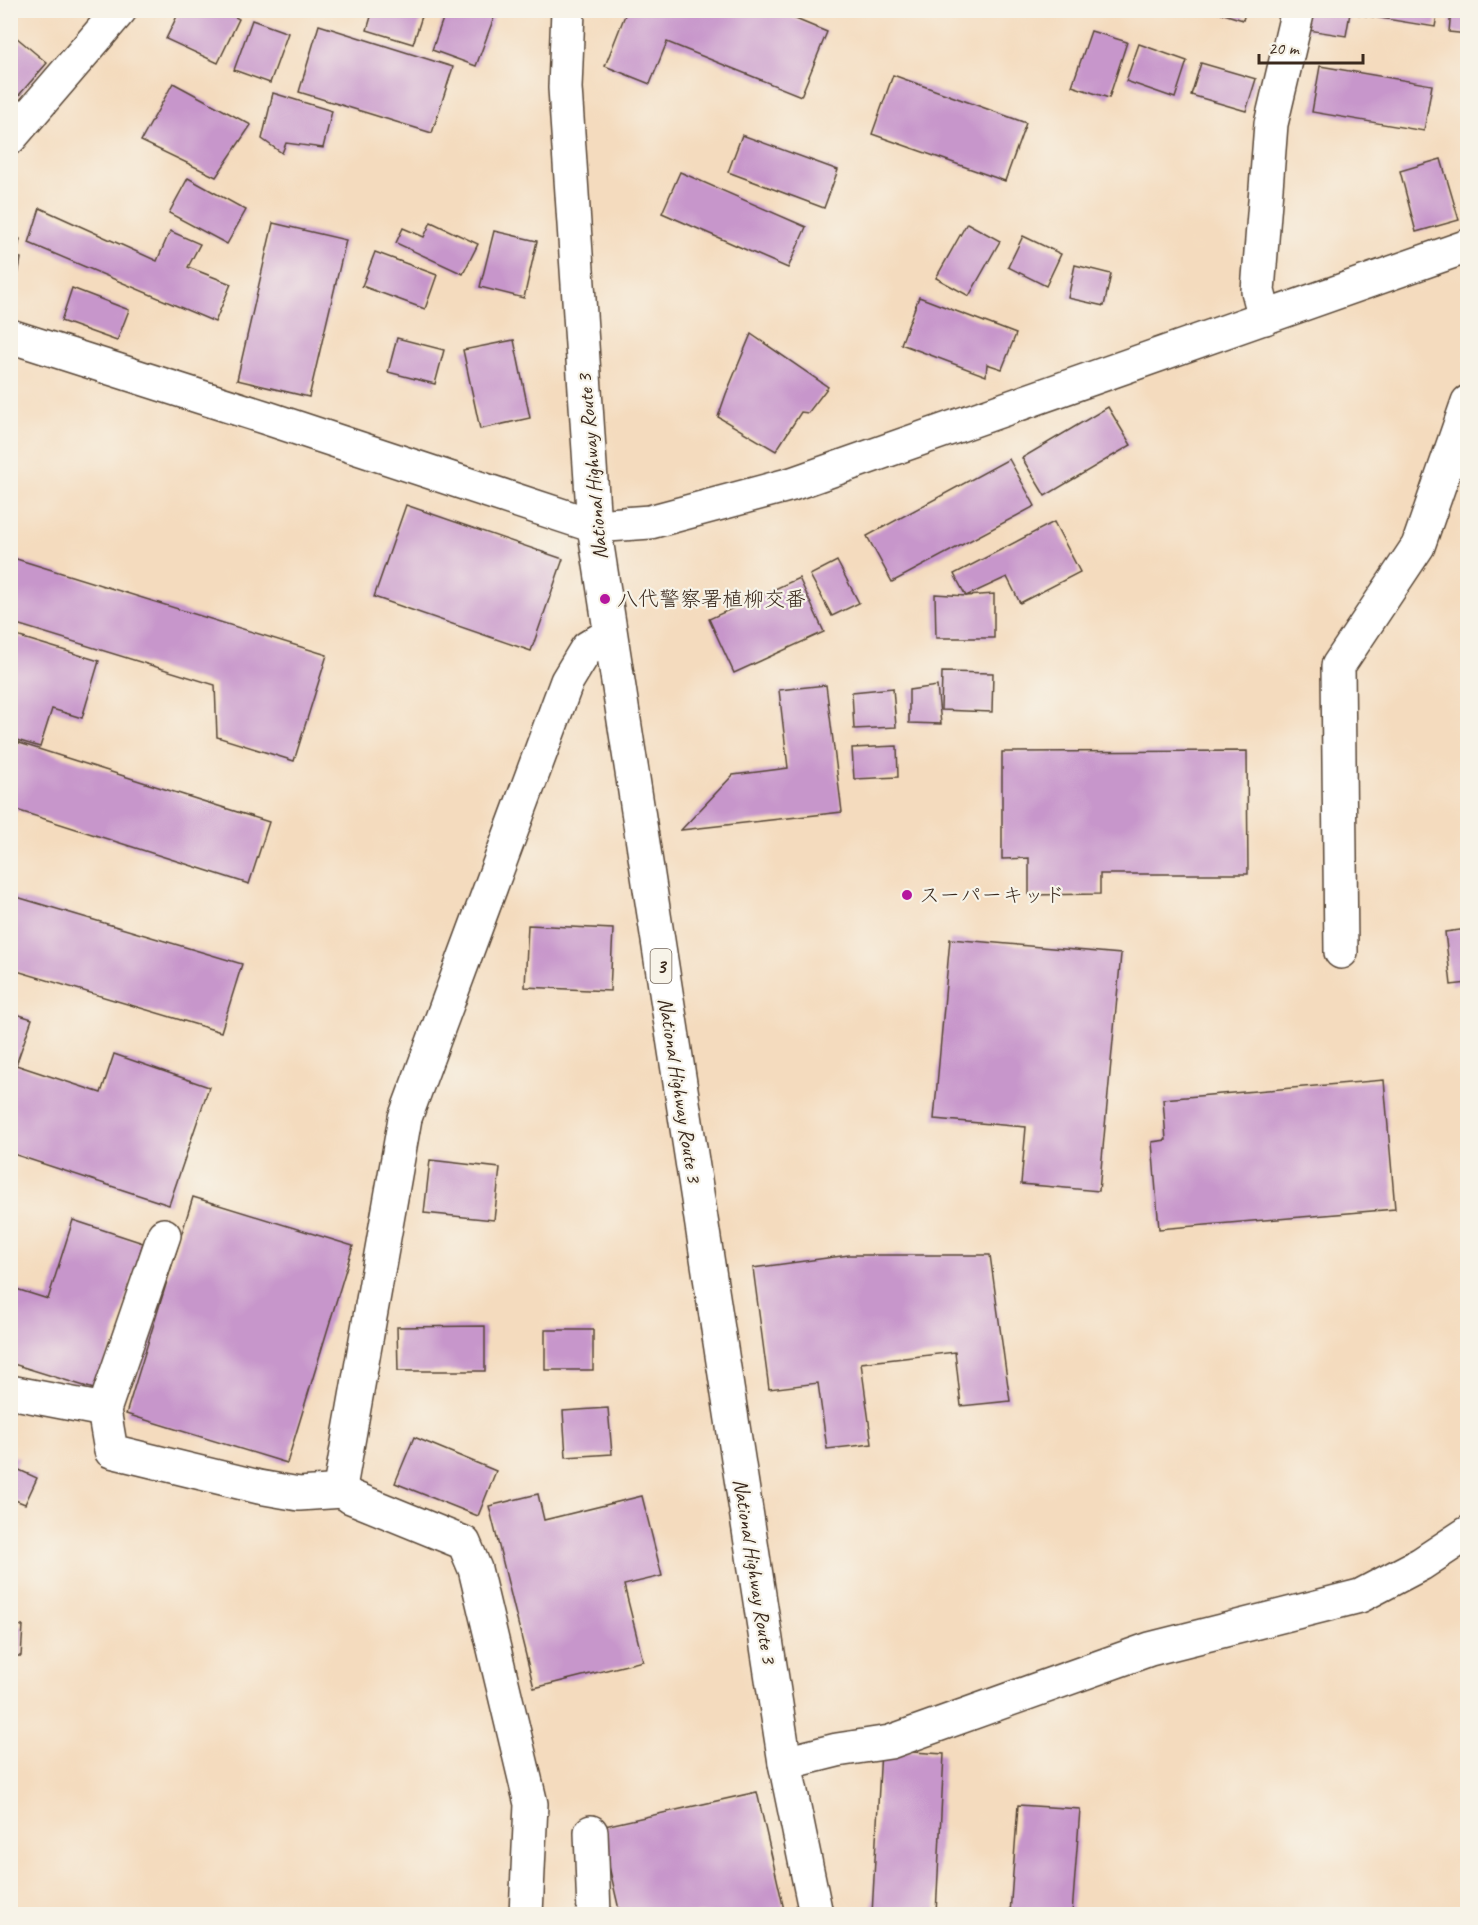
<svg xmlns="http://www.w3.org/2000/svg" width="1478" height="1925" font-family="Caveat,'Klee One',sans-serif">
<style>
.building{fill:#c796cb}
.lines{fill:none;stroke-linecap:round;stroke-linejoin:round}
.minor-casing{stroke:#574536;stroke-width:36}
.highway-casing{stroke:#574536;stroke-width:36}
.minor{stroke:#fff;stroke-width:33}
.highway{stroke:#fff;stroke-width:33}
.poi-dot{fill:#b5179e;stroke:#f7f3e8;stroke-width:2}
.labels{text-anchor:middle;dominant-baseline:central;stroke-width:4.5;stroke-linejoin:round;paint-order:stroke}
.shield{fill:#f7f3e8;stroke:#73665b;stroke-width:1.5}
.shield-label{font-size:20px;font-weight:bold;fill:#3b2a1e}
.street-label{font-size:21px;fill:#3b2a1e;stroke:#f7f3e8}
.poi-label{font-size:21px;fill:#3b2a1e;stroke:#f7f3e8;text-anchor:start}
</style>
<rect width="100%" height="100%" fill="#f7f3e8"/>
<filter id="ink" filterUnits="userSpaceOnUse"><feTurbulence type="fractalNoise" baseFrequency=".0167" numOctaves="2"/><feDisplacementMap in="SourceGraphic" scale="12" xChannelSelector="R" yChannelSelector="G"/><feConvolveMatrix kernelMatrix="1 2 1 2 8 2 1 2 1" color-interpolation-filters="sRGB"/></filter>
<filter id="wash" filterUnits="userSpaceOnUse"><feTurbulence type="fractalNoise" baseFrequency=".008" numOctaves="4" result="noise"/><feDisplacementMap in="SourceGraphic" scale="24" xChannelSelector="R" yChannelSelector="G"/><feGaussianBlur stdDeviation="1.35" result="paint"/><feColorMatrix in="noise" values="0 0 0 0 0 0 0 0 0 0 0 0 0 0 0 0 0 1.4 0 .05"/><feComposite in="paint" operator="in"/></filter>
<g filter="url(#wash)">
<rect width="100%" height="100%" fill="#f4dbbe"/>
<g id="blocks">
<!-- building -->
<g class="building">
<path d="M180 10H222L239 19 218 63 166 39Z"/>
<path d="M373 10H424L413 44 367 30Z"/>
<path d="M446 10H484L495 15 476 66 432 50Z"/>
<path d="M627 10H774L827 32 801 96 667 42 650 84 605 66Z"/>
<path d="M1211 10H1246L1243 20Z"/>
<path d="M1305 10H1438L1435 27 1350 13 1346 36 1302 29Z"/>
<path d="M1451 10H1468V34L1449 32Z"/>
<path d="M252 20 288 33 270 83 234 70Z"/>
<path d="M319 25 453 67 432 133 299 92Z"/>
<path d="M1091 31 1127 42 1109 98 1072 86Z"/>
<path d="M10 32 47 63 13 102 10 100Z"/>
<path d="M1139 44 1187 61 1175 98 1126 81Z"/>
<path d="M1201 63 1256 79 1246 111 1191 95Z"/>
<path d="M1320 66 1432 85 1424 131 1312 112Z"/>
<path d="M893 75 1026 123 1005 181 872 134Z"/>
<path d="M173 83 251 125 216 177 141 141Z"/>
<path d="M273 93 332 111 323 148 286 143 282 153 262 139Z"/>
<path d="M742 135 838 170 824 208 728 172Z"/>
<path d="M1441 159 1459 220 1416 232 1400 171Z"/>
<path d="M680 172 806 227 788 268 662 213Z"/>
<path d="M188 178 246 210 227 244 169 213Z"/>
<path d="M40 208 157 261 170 231 200 244 188 267 231 284 215 322 29 243Z"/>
<path d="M431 222 478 244 463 274 396 243 403 228 424 237Z"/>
<path d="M273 223 346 240 309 397 237 380Z"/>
<path d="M967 223 1000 241 969 296 936 278Z"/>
<path d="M494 231 537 241 524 298 480 287Z"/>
<path d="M1023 236 1061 254 1046 286 1008 267Z"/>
<path d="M10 237 20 239 16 257 21 258 15 293 10 292Z"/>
<path d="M375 252 437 275 425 309 362 286Z"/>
<path d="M1075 265 1111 274 1104 306 1068 298Z"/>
<path d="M72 288 129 310 117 341 61 321Z"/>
<path d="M919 297 1016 334 1002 369 987 364 986 376 901 344Z"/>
<path d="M751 334 828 387 808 413 801 412 776 451 718 417 726 394Z"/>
<path d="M397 338 444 350 435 384 388 372Z"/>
<path d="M514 340 530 418 480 429 463 350Z"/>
<path d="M1108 407 1131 445 1045 496 1022 458Z"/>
<path d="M1009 459 1035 506 892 582 867 536Z"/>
<path d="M406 505 563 559 531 651 374 597Z"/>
<path d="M1054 522 1080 572 1020 603 1007 577 966 596 954 574Z"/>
<path d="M10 557 327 655 294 761 217 737 215 685 10 622Z"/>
<path d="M837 561 859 603 832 616 810 575Z"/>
<path d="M799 578 824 632 734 673 709 619Z"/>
<path d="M935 594 966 596 994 594V638H936Z"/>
<path d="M10 634 99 661 82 718 52 709 40 747 10 738Z"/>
<path d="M942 672 993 673 992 712 941 710Z"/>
<path d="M826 685 842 812 681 830 733 775 788 768 779 690Z"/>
<path d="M937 686 941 724 909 723V690Z"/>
<path d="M893 688 896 727 854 729 852 692Z"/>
<path d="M10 740 269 822 249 884 10 808Z"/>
<path d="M897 746 898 777 854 779 852 748Z"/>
<path d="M1247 751 1248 874H1100V894L1029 895V858L1002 859V752Z"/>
<path d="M10 895 242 964 221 1032 10 969Z"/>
<path d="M528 925 613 929 610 991 525 987Z"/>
<path d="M1468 929V983L1451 985 1445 932Z"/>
<path d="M950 939 1121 954 1099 1191 1021 1184 1026 1127 934 1119Z"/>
<path d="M10 1012 32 1019 16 1065 101 1093 114 1054 209 1087 169 1205 10 1153Z"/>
<path d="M1384 1080 1395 1209 1159 1229 1152 1142 1166 1140 1163 1099Z"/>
<path d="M430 1160 500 1168 494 1220 424 1213Z"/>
<path d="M193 1197 353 1246 287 1463 126 1414Z"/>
<path d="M73 1220 143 1243 97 1390 10 1363V1287L48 1299Z"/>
<path d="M849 1255H990L1010 1401 961 1406 955 1352 861 1363 872 1444 827 1449 818 1383 769 1389 753 1268Z"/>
<path d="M485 1326V1371H398L397 1327Z"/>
<rect x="545" y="1330" width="48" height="40"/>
<path d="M608 1408 612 1454 566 1457 563 1411Z"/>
<path d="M414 1437 496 1471 478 1516 395 1483Z"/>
<path d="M10 1454 19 1458 15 1468 37 1478 25 1504 10 1498Z"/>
<path d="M538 1494 544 1520 642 1496 662 1576 624 1585 643 1661 534 1688 489 1506Z"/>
<path d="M10 1626H23L21 1656H10Z"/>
<path d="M881 1750 944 1754 936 1914H872Z"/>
<path d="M757 1792 785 1914H620L600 1827Z"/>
<path d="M1018 1805 1080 1809 1072 1914H1010Z"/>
</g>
</g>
</g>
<g filter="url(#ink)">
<use href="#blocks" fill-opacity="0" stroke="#574536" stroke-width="1.5"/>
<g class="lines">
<!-- minor casing -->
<g class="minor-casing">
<g id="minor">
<path d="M10 138 120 10"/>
<path d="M1265 318 1258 291 1271 124 1298 10"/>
<path d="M10 336 267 418 594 526 650 522 792 484 1468 246"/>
<path d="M1341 952 1338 666 1418 546 1468 402"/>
<path d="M164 1235 104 1410 111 1451 259 1487 299 1494 343 1491"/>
<path d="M10 1392 104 1410"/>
<path d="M785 1763 837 1750 890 1742 1150 1649 1360 1596 1421 1564 1468 1533"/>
<path d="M591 1832 594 1914"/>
<path d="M526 1914 531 1804 475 1569 464 1543 351 1497 343 1491 341 1482 405 1118 567 681 587 648 610 634"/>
</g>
</g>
<!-- highway casing -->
<g class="highway-casing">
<path id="highway" d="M568 10 565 88 594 526 785 1763 816 1914"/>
</g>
<!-- minor -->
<use href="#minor" class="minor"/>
<!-- highway -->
<use href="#highway" class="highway"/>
</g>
</g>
<!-- markers -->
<g class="poi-dot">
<circle cx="605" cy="599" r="6"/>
<circle cx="907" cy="895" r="6"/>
</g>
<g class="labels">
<!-- shield labels -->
<rect class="shield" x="650.5" y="949" width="21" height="34" rx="4.5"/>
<g class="shield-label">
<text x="661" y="966">3</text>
</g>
<!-- street labels -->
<g class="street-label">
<text transform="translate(592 467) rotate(-95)">National Highway Route 3</text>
<text transform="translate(680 1090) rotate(81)">National Highway Route 3</text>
<text transform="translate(755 1571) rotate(81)">National Highway Route 3</text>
</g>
<!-- poi labels -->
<g class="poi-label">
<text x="617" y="599">八代警察署植柳交番</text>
<text x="919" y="895">スーパーキッド</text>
</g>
</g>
<!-- margin -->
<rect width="1478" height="1925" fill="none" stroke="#f7f3e8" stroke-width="36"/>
<!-- scale -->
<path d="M1259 54v9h104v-9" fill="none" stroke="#3b2a1e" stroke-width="3"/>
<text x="1268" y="54" font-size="18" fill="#3b2a1e" stroke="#f7f3e8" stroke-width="4.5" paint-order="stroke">20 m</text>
</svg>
